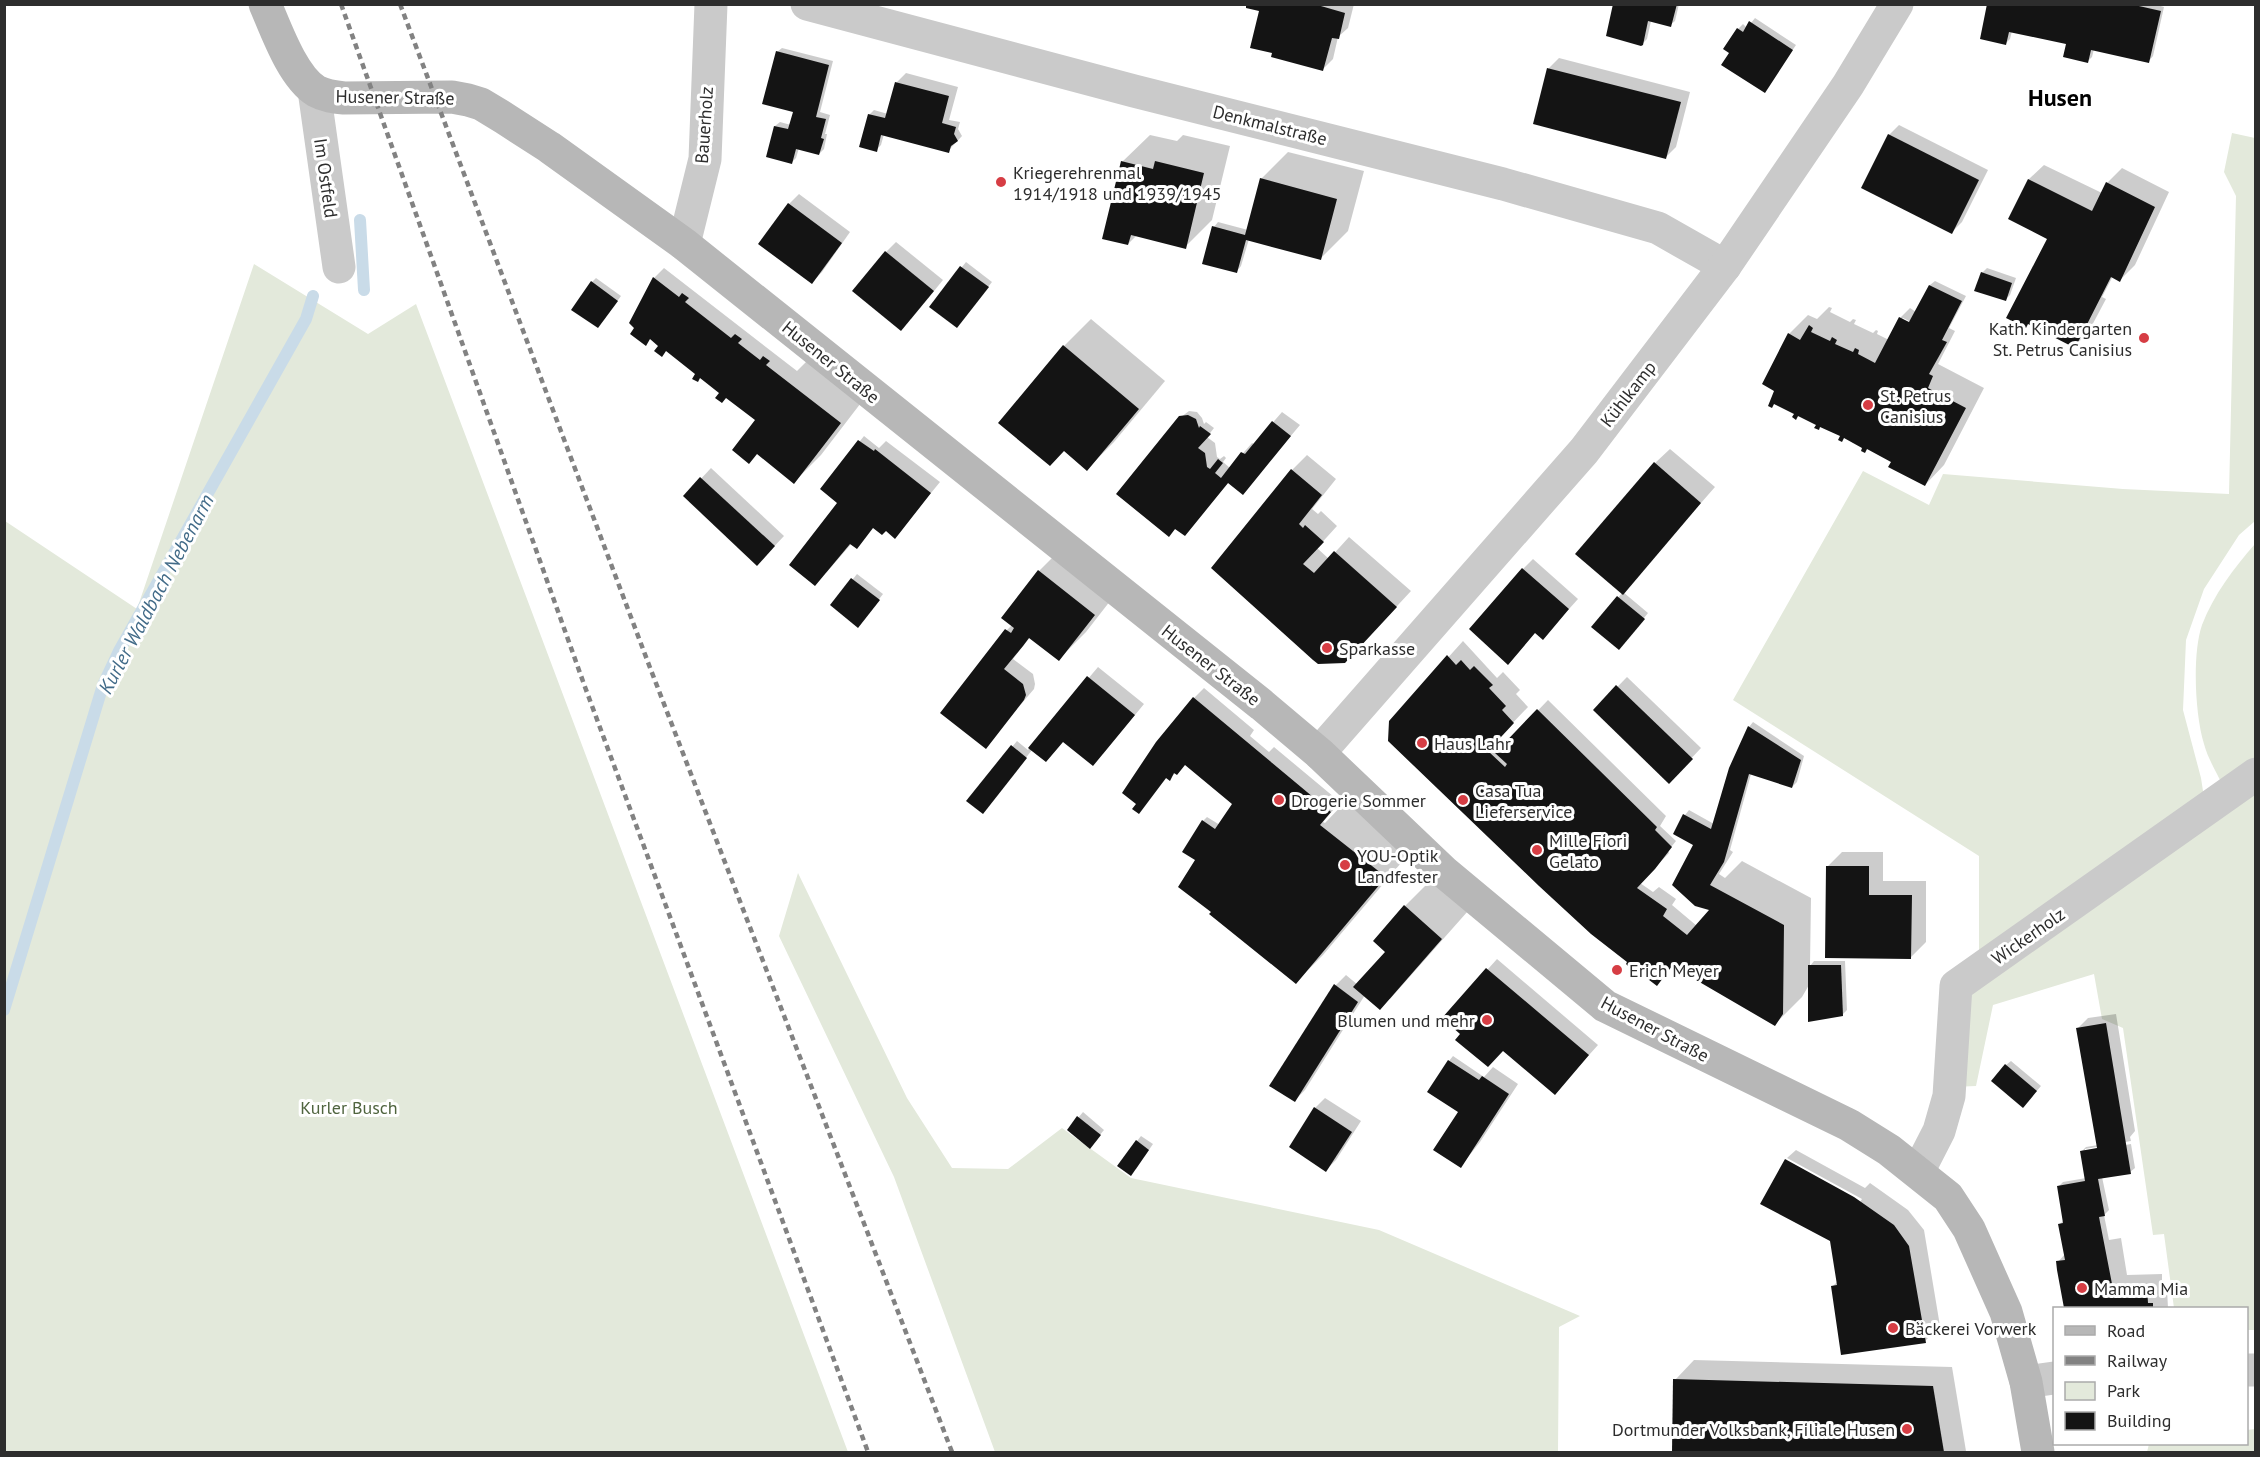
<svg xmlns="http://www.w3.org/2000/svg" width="2260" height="1457" font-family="'PT Sans',sans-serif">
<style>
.green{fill:#e3e9db}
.shadow{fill:#0003;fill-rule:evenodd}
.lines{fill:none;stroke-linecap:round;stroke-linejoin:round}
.stream{stroke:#c9dbe8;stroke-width:12}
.building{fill:#141414}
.street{stroke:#cacaca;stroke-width:33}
.secondary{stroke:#b7b7b7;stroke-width:33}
.rail{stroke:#828282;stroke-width:4.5;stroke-dasharray:6 4.5;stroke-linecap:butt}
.poi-dot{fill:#d63d44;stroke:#fff;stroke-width:2}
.labels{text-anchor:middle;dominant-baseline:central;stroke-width:6;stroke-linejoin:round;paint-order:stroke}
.street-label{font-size:18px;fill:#2d2d2d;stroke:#fff}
.poi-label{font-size:18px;fill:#2d2d2d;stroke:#fff;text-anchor:start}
.park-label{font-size:18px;fill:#4f643e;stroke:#fff}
.water-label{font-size:20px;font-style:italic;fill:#426b88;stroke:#fff}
.district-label{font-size:24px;font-weight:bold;fill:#000;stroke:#fff}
</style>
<rect width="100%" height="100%" fill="#fff"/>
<!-- green -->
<g class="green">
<path d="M2232 133 2255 138V521L2239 535 2204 589 2186 640 2183 710 2201 778 2205 804 1979 959V856L1733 700 1863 471 1929 505 1943 474 2123 489 2229 494 2236 196 2224 172Z"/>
<path d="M254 264 368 334 416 304 848 1452H5V521L137 609Z"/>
<path d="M2255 544V763L2223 786C2217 773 2208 759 2204 744 2195 715 2192 654 2202 625 2214 594 2234 568 2255 544Z"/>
<path d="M2255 785V1330H2247L2246 1308H2174L2164 1234 2153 1235 2123 1028 2102 1019 2094 974 1993 1005 1976 1086 1952 1087 1959 994Z"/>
<path d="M798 873 907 1098 952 1168 1008 1169 1062 1128 1131 1178 1379 1230 1580 1316 1559 1327 1558 1452H995L894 1177 779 936Z"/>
<path d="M2255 1429V1452H2147L2149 1444H2246L2247 1430Z"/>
</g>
<!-- shadow -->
<g class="shadow">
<path d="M1248 4H1354L1348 28 1338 37 1333 59 1323 69 1261 10Z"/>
<path d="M1614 4H1679L1675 21 1670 25 1651 21 1647 39 1642 44Z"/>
<path d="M1989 4H2154L2164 7 2153 56 2149 61 2094 49 2092 57 2088 61 2068 43 2012 31 2010 39 2006 43Z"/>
<path d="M1755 18 1796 45 1765 91 1731 53 1738 29 1743 24 1747 28Z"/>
<path d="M782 48 833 61 820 112 830 115 825 134H827L824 149 819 154 799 148 796 158 791 163 768 156 775 126 780 122 791 125 795 111 777 52Z"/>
<path d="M1559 58 1690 92 1676 147 1666 157 1535 123 1549 68Z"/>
<path d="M906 73 958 87 949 120 960 122 958 129 962 136 948 151 884 134 881 145 876 150 869 115 874 110 888 114 896 83Z"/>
<path d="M1899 125 1988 170 1962 222 1952 232 1889 135Z"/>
<path d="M1150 135 1177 141 1183 135 1230 146 1212 220 1185 247 1137 235 1128 244 1122 162Z"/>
<path d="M1288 152 1364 171 1348 231 1321 258 1249 239 1241 266 1237 271 1214 227 1218 222 1248 230 1261 179Z"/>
<path d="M2044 165 2102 193 2107 183 2122 168 2169 192 2135 265 2120 280 2113 276 2102 297 2106 299 2089 331 2075 346 2049 238 2010 218 2029 179Z"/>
<path d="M799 194 850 232 822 272 812 282 789 204Z"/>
<path d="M896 242 943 280 911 319 886 252Z"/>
<path d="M966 262 992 282 961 321 931 306Z"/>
<path d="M664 268 797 371 814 354 867 395 821 455 794 482 762 414 721 393 631 323 654 278Z"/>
<path d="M1987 268 2016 278 2010 295 2005 300 1982 273Z"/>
<path d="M596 278 621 296 602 322 592 282Z"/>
<path d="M1935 281 1966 296 1949 328 1955 331 1938 364 1984 388 1944 465 1925 485 1893 461 1800 415 1796 418 1789 334 1808 315 1817 319 1829 307 1832 308 1830 312 1850 322 1853 319 1856 320 1854 324 1873 333 1876 330 1878 331 1877 334 1889 340 1900 318 1910 308 1916 312 1930 285ZM1903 318 1929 331 1901 320Z"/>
<path d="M1091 319 1165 381 1114 442 1087 469 1064 346Z"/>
<path d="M1189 411 1197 412 1202 418 1204 424 1206 422 1214 428 1207 437 1215 443 1217 457 1220 459 1224 456 1226 458 1223 462 1230 468 1252 443 1254 444 1282 412 1300 425 1243 493 1229 482 1199 517 1176 528 1169 535 1181 417Z"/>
<path d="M864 436 879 448 886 441 940 482 895 537 886 530 874 526 852 543 826 573 844 497 822 489Z"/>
<path d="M1670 449 1715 487 1623 592 1648 613 1623 644 1593 626 1623 592 1655 463Z"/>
<path d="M1307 455 1336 479 1312 509 1318 514 1321 511 1337 526 1317 548 1329 559 1349 537 1411 591 1360 646 1314 659 1292 470Z"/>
<path d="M711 468 784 536 767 554 685 496Z"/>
<path d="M1066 544 1121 587 1086 632 1059 659 1030 637 1013 659 1033 674 1035 684 1034 689 985 747 1007 630 1012 625 1039 571Z"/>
<path d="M1533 559 1578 599 1543 638 1536 632 1523 569Z"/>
<path d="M857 574 883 594 862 621 833 604Z"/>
<path d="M1463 641 1497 678 1503 672 1520 690 1516 694 1528 707 1485 752 1487 754 1494 748 1498 752 1548 700 1666 816 1660 826 1676 841 1668 851 1669 853 1640 883 1653 892 1659 887 1676 899 1672 905 1697 926 1713 908 1696 845 1675 833 1685 815 1689 810 1714 824 1749 727 1753 722 1804 756 1797 782 1792 787 1751 774 1730 850 1733 852 1719 874 1725 878 1742 861 1811 898 1810 966 1814 961H1845L1847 1010 1842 1015 1809 985 1802 997 1775 1024 1673 965 1657 984 1390 722Z"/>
<path d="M1098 667 1144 704 1103 754 1063 740 1032 750 987 807 968 800 1017 741 1028 750Z"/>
<path d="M1627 677 1701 748 1669 782 1595 710Z"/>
<path d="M1204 688 1254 730 1250 736 1269 752 1274 747 1340 802 1323 822 1325 823 1348 799 1412 850 1323 955 1296 982 1214 912 1197 859 1203 821 1207 817 1220 825 1234 803 1185 764 1169 779 1167 777 1139 812 1194 698Z"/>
<path d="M1842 852H1883V881H1926V942L1911 957 1827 867Z"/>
<path d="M1432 879 1468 911 1390 999 1365 995 1305 1090 1295 1100 1271 1085 1336 985 1346 975 1358 985 1387 952 1405 906Z"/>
<path d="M1497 959 1598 1045 1564 1083 1503 1049 1462 1034 1444 1018Z"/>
<path d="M2116 1014 2135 1131 2130 1137 2131 1141 2085 1149V1152L2131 1144 2135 1168 2130 1172 2102 1177 2109 1210 2104 1215 2109 1240 2121 1238 2127 1275 2162 1274V1289H2167L2168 1308H2066L2058 1262 2065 1254 2060 1224 2064 1220 2058 1187 2063 1182 2086 1178 2082 1151 2086 1147 2098 1145 2078 1028 2088 1018Z"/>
<path d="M1453 1056 1484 1077 1493 1067 1518 1084 1480 1142 1461 1166 1463 1105 1449 1061Z"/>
<path d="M2011 1061 2041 1086 2028 1101 2006 1065Z"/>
<path d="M1325 1098 1361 1121 1336 1160 1326 1170 1315 1108Z"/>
<path d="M1083 1112 1104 1130 1094 1142 1069 1129Z"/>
<path d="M1141 1136 1153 1144 1136 1169 1137 1141Z"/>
<path d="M1796 1150 1865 1188 1870 1183 1908 1210 1924 1230 1940 1326 1925 1341 1843 1353 1833 1286 1838 1281 1832 1240 1762 1204 1787 1159V1162L1860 1202 1862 1199 1787 1158Z"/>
<path d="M1694 1360 1952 1367 1966 1451 1673 1452 1675 1380Z"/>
</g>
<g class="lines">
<!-- stream -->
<g class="stream">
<path d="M360 220 364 290"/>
<path d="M4 1010 103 685 119 651 306 319 313 296"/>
</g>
</g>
<!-- building -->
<g class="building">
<path d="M1246 4H1314L1345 13 1339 39 1332 38 1323 71 1271 57 1272 53 1250 48 1259 11 1246 8Z"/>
<path d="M1613 4H1677L1671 27 1648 21 1643 45 1641 46 1606 36Z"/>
<path d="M1987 4H2130L2161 11 2149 63 2091 50 2088 63 2063 57 2066 44 2009 32 2006 45 1980 39Z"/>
<path d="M1749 21 1793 50 1765 93 1721 65 1729 53 1723 49 1737 28 1743 32Z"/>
<path d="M776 51 829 65 816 117 826 119 821 138 824 139 819 155 796 149 792 164 766 157 774 126 788 129 793 112 762 104Z"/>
<path d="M1547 68 1681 102 1666 159 1533 124Z"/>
<path d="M895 82 949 96 942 123 956 127 954 134 958 141 951 146 949 153 881 135 877 152 859 147 868 114 885 118Z"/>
<path d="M1888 134 1979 180 1952 234 1861 188Z"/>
<path d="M1121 161 1153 169 1155 161 1204 173 1186 249 1131 235 1128 245 1102 239Z"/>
<path d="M1260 178 1337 199 1321 260 1246 240 1237 273 1202 264 1212 226 1245 235Z"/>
<path d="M2028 179 2092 211 2106 182 2155 207 2120 282 2111 277 2075 348 2028 324 2026 328 2006 318 2047 239 2008 219Z"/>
<path d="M788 203 842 243 812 284 758 244Z"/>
<path d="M885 251 934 291 901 331 852 291Z"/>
<path d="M960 266 989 287 957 328 929 307Z"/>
<path d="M1981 272 2012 283 2006 301 1974 291Z"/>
<path d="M653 277 679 297 682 293 689 298 685 302 731 338 735 334 742 339 738 343 760 360 763 356 770 361 766 365 841 423 794 484 757 454 749 464 732 450 755 420 726 398 722 403 715 398 719 393 700 378 698 382 692 379 695 374 666 351 662 357 654 351 658 346 650 339 646 346 630 334 634 328 629 323Z"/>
<path d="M591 281 618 301 598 328 571 310Z"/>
<path d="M1929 285 1962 301 1942 340 1947 342 1929 374 1933 376 1928 388 1966 408 1925 486 1888 467 1891 462 1867 449 1865 453 1861 451 1862 448 1844 438 1842 442 1838 440 1840 436 1820 427 1819 430 1814 428 1816 425 1798 416 1796 420 1792 417 1794 414 1774 404 1772 408 1768 406 1774 391 1762 384 1788 333 1800 340 1809 325 1813 328 1811 332 1830 341 1832 337 1837 340 1835 344 1853 352 1855 348 1859 350 1858 354 1875 363 1899 317 1909 322Z"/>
<path d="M1063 345 1139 409 1087 471 1064 451 1050 466 998 423Z"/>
<path d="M1188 415 1196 419 1199 428 1200 426 1211 434 1198 448 1205 453 1207 467 1210 469 1218 459 1223 463 1215 473 1221 478 1241 452 1245 454 1272 421 1291 436 1243 495 1228 483 1185 536 1175 529 1169 537 1116 494 1179 416Z"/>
<path d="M858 440 874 451 875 449 931 493 895 539 886 531 882 535 873 528 857 549 850 544 815 586 789 565 837 503 820 489Z"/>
<path d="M1654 462 1701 503 1623 595 1575 554Z"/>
<path d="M1291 469 1322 495 1299 524 1303 528 1305 525 1324 542 1303 564 1314 573 1334 551 1397 607 1345 663 1318 664 1313 660 1211 568Z"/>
<path d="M700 477 775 546 757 566 683 496Z"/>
<path d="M1522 568 1569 609 1543 640 1535 633 1508 665 1469 629Z"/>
<path d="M1038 570 1095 615 1059 661 1029 638 1023 646 1004 669 1023 684 1026 695 1024 700 986 749 940 713 1005 629 1011 633 1014 628 1001 618Z"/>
<path d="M851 578 880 600 858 628 830 605Z"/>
<path d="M1617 596 1645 619 1619 650 1591 627Z"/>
<path d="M1447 655 1456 665 1461 660 1470 670 1474 666 1493 685 1489 688 1506 706 1502 710 1514 723 1488 751 1505 767 1507 764 1495 753 1537 709 1657 827 1655 830 1672 847 1655 869 1637 888 1667 909 1663 916 1687 935 1709 910 1695 906 1672 885 1693 845 1673 834 1683 814 1711 829 1729 768 1748 726 1801 760 1792 788 1749 774 1724 862 1710 885 1784 925 1783 1014 1775 1026 1672 966 1657 986 1632 967 1631 969 1626 964 1627 962 1591 934 1539 886 1388 741 1389 721Z"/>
<path d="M1087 676 1135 715 1093 766 1063 742 1046 762 1028 748Z"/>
<path d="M1616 685 1693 759 1669 784 1593 710Z"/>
<path d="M1193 697 1331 812 1320 825 1386 877 1296 984 1209 914 1211 912 1178 887 1195 860 1182 852 1202 820 1215 829 1232 804 1185 765 1177 775 1174 773 1170 781 1166 778 1139 814 1132 809 1136 804 1122 793 1156 742Z"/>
<path d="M1011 745 1027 758 983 814 966 801Z"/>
<path d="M1826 866H1869V895H1912L1911 959 1825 958Z"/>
<path d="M1404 905 1442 939 1380 1010 1353 987 1385 952 1373 941Z"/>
<path d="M1808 965H1841L1843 1016 1808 1022Z"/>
<path d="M1486 968 1589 1055 1555 1095 1503 1051 1488 1067 1455 1040 1460 1034 1442 1018Z"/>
<path d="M1334 984 1358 1002 1295 1102 1269 1086Z"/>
<path d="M2106 1023 2131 1174 2098 1179 2105 1216 2099 1217 2113 1289 2147 1288 2148 1303H2153V1308H2064L2057 1270 2056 1261 2065 1260 2058 1224 2063 1223 2057 1186 2085 1181 2080 1151 2097 1148 2076 1028Z"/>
<path d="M1448 1060 1479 1080 1482 1076 1509 1094 1461 1168 1433 1150 1458 1112 1427 1092Z"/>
<path d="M2005 1064 2037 1091 2023 1108 1991 1081Z"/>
<path d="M1314 1107 1352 1132 1326 1172 1289 1147Z"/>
<path d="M1077 1116 1101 1135 1090 1149 1067 1130Z"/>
<path d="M1136 1140 1149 1150 1131 1176 1117 1166Z"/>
<path d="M1785 1159 1854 1197 1894 1225 1909 1246 1926 1343 1841 1355 1831 1286 1837 1285 1830 1241 1760 1204Z"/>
<path d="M1673 1379 1933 1386 1944 1452H1672Z"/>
</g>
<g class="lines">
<!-- street -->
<g class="street">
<path d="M807 4 1134 91 1503 184 1658 228 1725 266"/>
<path d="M314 90 339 267"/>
<path d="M684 244 705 159 711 4"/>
<path d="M1319 753 1584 451 1725 266 1848 85 1897 4"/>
<path d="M1918 1172 1939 1131 1949 1096 1956 986 2256 774"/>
<path d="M2246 1370H2256"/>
<path d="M2026 1382 2054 1378"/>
</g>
<!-- secondary -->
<path class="secondary" d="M265 4C276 29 292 76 316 91 325 96 334 97 344 98L452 97 468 100 481 104 504 118 549 147 684 244 1262 705 1319 753 1444 872 1605 1006 1849 1125 1889 1150 1948 1197 1969 1229 2006 1312 2026 1382 2038 1452"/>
<!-- rail -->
<g class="rail">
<path d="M341 4 585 687 868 1452"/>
<path d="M400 4 649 665 952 1452"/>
</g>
</g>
<!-- markers -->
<g class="poi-dot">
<circle cx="1001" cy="182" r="6"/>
<circle cx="2144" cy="338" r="6"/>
<circle cx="1868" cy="405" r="6"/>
<circle cx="1327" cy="648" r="6"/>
<circle cx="1422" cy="743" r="6"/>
<circle cx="1279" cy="800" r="6"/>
<circle cx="1463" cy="800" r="6"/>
<circle cx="1537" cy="850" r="6"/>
<circle cx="1345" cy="865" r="6"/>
<circle cx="1617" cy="970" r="6"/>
<circle cx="1487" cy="1020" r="6"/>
<circle cx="2082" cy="1288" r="6"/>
<circle cx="1893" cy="1328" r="6"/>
<circle cx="1907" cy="1429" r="6"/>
</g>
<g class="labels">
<!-- street labels -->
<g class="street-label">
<text transform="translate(395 97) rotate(1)">Husener Straße</text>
<text transform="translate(704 125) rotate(-86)">Bauerholz</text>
<text transform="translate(1270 125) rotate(14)">Denkmalstraße</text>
<text transform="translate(326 178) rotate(82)">Im Ostfeld</text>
<text transform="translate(831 362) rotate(39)">Husener Straße</text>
<text transform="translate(1628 394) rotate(-52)">Kühlkamp</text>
<text transform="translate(1211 665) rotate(38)">Husener Straße</text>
<text transform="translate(2028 936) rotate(-35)">Wickerholz</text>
<text transform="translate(1655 1029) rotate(28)">Husener Straße</text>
</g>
<!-- poi labels -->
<g class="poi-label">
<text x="1013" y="172">Kriegerehrenmal<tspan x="1013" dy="21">1914/1918 und 1939/1945</tspan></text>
<text x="2132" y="328" text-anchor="end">Kath. Kindergarten<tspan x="2132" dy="21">St. Petrus Canisius</tspan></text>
<text x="1880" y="395">St. Petrus<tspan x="1880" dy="21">Canisius</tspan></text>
<text x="1339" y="648">Sparkasse</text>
<text x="1434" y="743">Haus Lahr</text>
<text x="1475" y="790">Casa Tua<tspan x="1475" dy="21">Lieferservice</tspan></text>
<text x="1291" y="800">Drogerie Sommer</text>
<text x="1549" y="840">Mille Fiori<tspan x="1549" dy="21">Gelato</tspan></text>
<text x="1357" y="855">YOU-Optik<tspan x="1357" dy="21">Landfester</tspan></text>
<text x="1629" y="970">Erich Meyer</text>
<text x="1475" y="1020" text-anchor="end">Blumen und mehr</text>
<text x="2094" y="1288">Mamma Mia</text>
<text x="1905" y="1328">Bäckerei Vorwerk</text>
<text x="1895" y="1429" text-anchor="end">Dortmunder Volksbank, Filiale Husen</text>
</g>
<!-- park labels -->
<g class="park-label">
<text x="349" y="1107">Kurler Busch</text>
</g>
<!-- water labels -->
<g class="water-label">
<text transform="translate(156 594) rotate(-62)">Kurler Waldbach Nebenarm</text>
</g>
<!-- district labels -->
<g class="district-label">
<text x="2060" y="97">Husen</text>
</g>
</g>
<!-- border -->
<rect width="2260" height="1457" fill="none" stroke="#2d2d2d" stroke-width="12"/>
<!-- legend -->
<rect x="2053" y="1307" width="195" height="138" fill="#ffffff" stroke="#ababab" stroke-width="1.5"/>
<rect x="2065" y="1326" width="30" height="9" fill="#b7b7b7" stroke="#ababab" stroke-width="1.5"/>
<text x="2107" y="1337" font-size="18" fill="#2d2d2d">Road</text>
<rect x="2065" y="1356" width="30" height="9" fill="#828282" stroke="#ababab" stroke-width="1.5"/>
<text x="2107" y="1367" font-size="18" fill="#2d2d2d">Railway</text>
<rect x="2065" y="1382" width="30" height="18" fill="#e3e9db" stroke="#ababab" stroke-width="1.5"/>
<text x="2107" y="1397" font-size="18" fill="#2d2d2d">Park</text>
<rect x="2065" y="1412" width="30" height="18" fill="#141414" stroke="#ababab" stroke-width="1.5"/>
<text x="2107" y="1427" font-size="18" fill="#2d2d2d">Building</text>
</svg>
